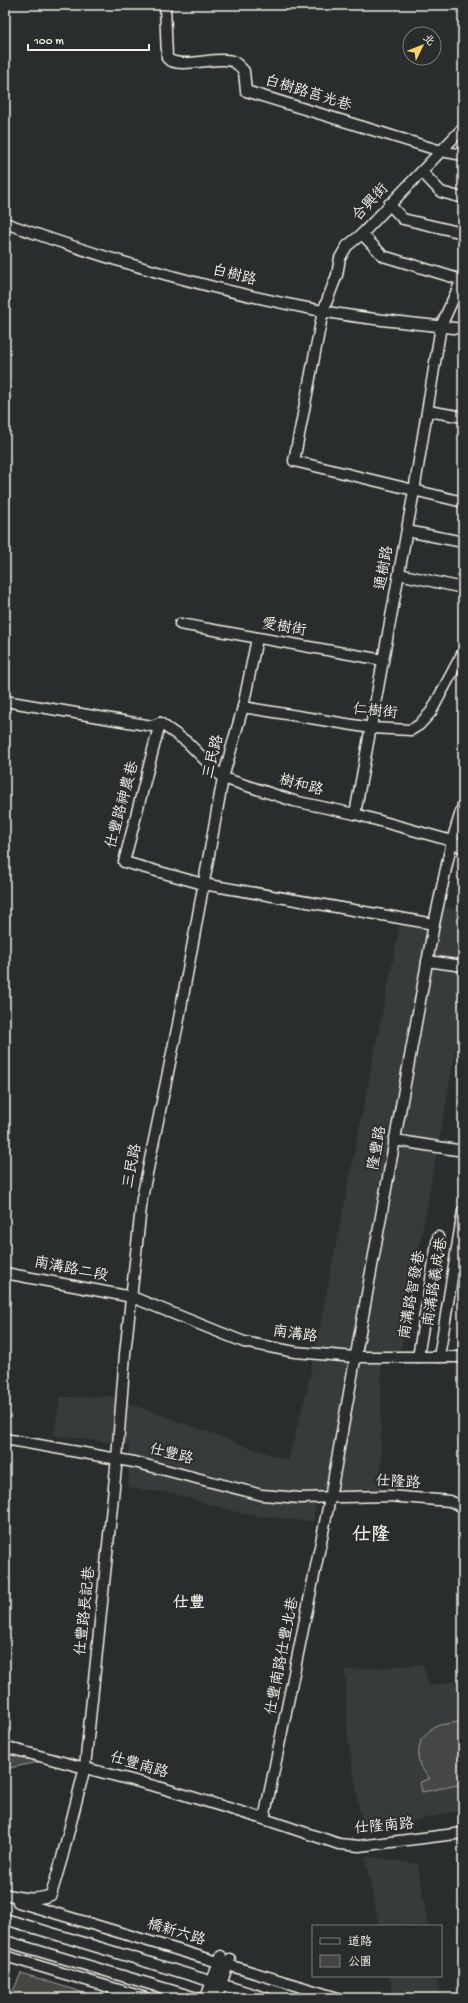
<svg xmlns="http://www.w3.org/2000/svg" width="468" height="2003" font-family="'Gochi Hand','LXGW WenKai TC',sans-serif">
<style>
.built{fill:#373a3a}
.green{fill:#444645;stroke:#9c9c96}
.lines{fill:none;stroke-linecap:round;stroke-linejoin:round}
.minor-casing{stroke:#f4f1e8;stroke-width:13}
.minor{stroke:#2a2d2e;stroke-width:10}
.labels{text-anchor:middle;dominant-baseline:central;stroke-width:4;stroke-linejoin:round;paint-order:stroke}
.street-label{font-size:15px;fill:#f4f1e8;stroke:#2a2d2e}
.neighbourhood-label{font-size:16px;font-weight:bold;fill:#f4f1e8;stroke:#2a2d2e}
.district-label{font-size:19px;font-weight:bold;fill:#f4f1e8;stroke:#2a2d2e}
</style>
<rect width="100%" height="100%" fill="#2a2d2e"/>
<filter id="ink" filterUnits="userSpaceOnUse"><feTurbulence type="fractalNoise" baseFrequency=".025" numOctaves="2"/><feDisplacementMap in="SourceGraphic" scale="8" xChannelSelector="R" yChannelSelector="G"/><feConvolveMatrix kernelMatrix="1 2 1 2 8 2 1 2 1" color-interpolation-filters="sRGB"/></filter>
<g filter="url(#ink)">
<!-- built -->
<g class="built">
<path d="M442 906 463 911V1010L400 1353 381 1354V1491L317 1493 313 1522 243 1514 171 1493 128 1488 129 1445 54 1435 60 1397 109 1396 288 1461 307 1390 400 924 440 929Z"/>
<path d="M423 1664 429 1686 463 1680V1810L363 1832 348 1739 345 1670Z"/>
<path d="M365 1856 418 1864 428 1926H379Z"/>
<path d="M389 1976H437L440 1998H394Z"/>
</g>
<!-- green -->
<g class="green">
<path d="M463 1721V1784L422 1792 420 1782 430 1779 420 1766 418 1756 421 1740 434 1726Z"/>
<path d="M5 1753 38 1762 5 1769Z"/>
<path d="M21 1973 100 1998H10Z"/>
</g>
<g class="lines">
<!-- minor casing -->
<g class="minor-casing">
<g id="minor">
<path d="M165 5 167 58C178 70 216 56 232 61 237 63 241 68 244 71L246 91 441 151 463 155"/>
<path d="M463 128 362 234 347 246 340 258 337 275 323 311 294 461 463 502"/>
<path d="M422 172 441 192 463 198"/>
<path d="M389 204 403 219 463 233"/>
<path d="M5 223C108 260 215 291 322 311 368 320 416 323 463 329"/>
<path d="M362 234 383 256 462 280"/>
<path d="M428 411 463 417"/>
<path d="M407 531 463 542"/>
<path d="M399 574 463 588"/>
<path d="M180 624 383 660"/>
<path d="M5 701 152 726 160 723"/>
<path d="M243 707 371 728 411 730 419 725 431 712 463 652"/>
<path d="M160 723 124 862 203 884 434 924"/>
<path d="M160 723 187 742 223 778 294 801 355 814 452 841 463 848"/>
<path d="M355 814 414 491 441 326 463 277"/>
<path d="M427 961 463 966"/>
<path d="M394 1140 463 1151"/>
<path d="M5 1273 132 1297 244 1342 295 1352 355 1357H463"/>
<path d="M418 1357 438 1237"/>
<path d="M439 1357 463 1211"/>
<path d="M5 1439 134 1462 262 1495 300 1498 389 1496 450 1501 463 1507"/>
<path d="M5 1747 162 1788 264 1819 339 1844 359 1846 463 1833"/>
<path d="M264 1819 330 1498 434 924 452 841 463 805"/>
<path d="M5 1894C20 1898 36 1901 51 1895L62 1858 85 1767 117 1458 125 1354 142 1198 178 1024 223 778 243 707 257 638"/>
<path d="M18 1902 338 1998"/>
<path d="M5 1919 266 1998"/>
<path d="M5 1941 197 1998"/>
<path d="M5 1956 146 1998"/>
<path d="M206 1998 221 1956"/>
<path d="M216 1998 230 1959"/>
</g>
</g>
<!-- minor -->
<use href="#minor" class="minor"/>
</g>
</g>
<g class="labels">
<!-- street labels -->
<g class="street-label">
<text transform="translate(308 94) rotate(17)">白樹路莒光巷</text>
<text transform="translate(371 203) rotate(-47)">合興街</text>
<text transform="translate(234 276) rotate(14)">白樹路</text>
<text transform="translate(385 568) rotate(-80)">通樹路</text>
<text transform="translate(284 628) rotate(10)">愛樹街</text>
<text transform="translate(375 712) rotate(6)">仁樹街</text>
<text transform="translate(214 757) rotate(-76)">三民路</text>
<text transform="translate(301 786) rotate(15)">樹和路</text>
<text transform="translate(123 805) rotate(-75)">仕豐路神農巷</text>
<text transform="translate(378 1148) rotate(-80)">隆豐路</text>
<text transform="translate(133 1166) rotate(-79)">三民路</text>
<text transform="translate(71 1270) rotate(11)">南溝路二段</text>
<text transform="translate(436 1282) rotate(-81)">南溝路義成巷</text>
<text transform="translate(413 1295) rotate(-80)">南溝路智發巷</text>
<text transform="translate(295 1335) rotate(8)">南溝路</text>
<text transform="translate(171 1455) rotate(14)">仕豐路</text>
<text transform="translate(398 1483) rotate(3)">仕隆路</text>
<text transform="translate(86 1611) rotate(-84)">仕豐路長記巷</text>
<text transform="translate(283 1656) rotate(-79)">仕豐南路仕豐北巷</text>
<text transform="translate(139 1766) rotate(16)">仕豐南路</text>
<text transform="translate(384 1827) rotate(-5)">仕隆南路</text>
<text transform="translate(176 1933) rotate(17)">橋新六路</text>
</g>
<!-- neighbourhood labels -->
<g class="neighbourhood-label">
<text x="189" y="1604">仕豐</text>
</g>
<!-- district labels -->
<g class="district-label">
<text x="371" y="1536">仕隆</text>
</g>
</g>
<!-- margin -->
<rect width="468" height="2003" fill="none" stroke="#2a2d2e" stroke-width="20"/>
<rect x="10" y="10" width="448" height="1983" fill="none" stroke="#f4f1e8" stroke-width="1.5" filter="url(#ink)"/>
<!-- legend -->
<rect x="312" y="1925" width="130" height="52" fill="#2a2d2e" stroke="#7b7b78"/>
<rect x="320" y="1938" width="20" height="6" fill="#2a2d2e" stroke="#7b7b78"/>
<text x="348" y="1945" font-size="12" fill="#f4f1e8">道路</text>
<rect x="320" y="1955" width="20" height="12" fill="#444645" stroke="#7b7b78"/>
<text x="348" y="1965" font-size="12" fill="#f4f1e8">公園</text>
<!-- north arrow -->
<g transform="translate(422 46) rotate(47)"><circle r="19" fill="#2a2d2e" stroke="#7b7b78"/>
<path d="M0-3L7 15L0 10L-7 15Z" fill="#ffd166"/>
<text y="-6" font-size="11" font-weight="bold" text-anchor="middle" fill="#f4f1e8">北</text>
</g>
<!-- scale -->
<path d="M28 44v6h121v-6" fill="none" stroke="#f4f1e8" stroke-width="2"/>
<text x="34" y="44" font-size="12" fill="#f4f1e8" stroke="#2a2d2e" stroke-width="3" paint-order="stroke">100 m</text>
</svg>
